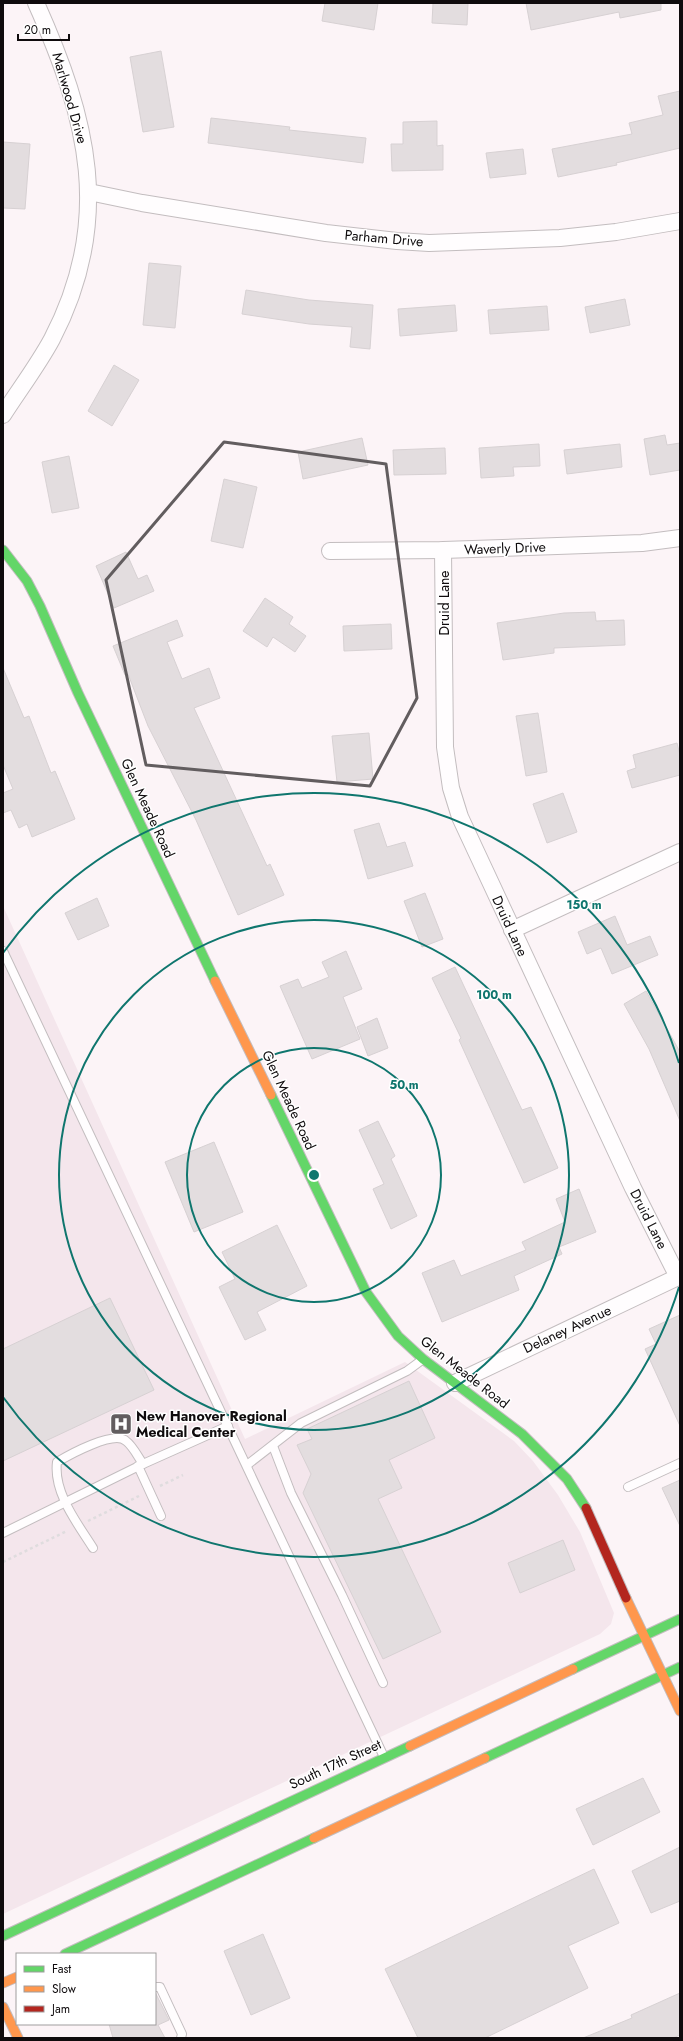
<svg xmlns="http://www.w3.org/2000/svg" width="683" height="2041" font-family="Jost,sans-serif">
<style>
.built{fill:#f4e6ec}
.building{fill:#e3dddf;stroke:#d7d1d3}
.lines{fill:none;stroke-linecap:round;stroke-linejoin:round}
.lane-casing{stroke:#c3bdbf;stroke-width:10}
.street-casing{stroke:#c3bdbf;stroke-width:18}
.fast-casing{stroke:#c3bdbf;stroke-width:11}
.slow-casing{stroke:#c3bdbf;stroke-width:11}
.jam-casing{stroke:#c3bdbf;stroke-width:11}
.path{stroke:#dfdcde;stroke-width:2.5;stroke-dasharray:3 3;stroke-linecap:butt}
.lane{stroke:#fffdfe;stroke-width:8}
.street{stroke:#fffdfe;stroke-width:16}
.fast{stroke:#63d668;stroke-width:9}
.slow{stroke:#ff974d;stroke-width:9}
.jam{stroke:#b3261e;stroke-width:9}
.marked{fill:none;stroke:#625d5f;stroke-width:3;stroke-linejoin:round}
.ring{fill:none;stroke:#0f766e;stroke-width:2}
.labels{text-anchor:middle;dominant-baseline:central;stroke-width:3;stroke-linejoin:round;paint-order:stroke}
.street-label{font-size:14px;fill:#0f0b0d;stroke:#fff}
.poi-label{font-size:14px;font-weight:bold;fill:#0f0b0d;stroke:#fff;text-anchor:start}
.centre{fill:#0f766e;stroke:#fff;stroke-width:2}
.ring-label{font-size:12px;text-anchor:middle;font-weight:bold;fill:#0f766e;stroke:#fff;stroke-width:3;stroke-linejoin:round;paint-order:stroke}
</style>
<rect width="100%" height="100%" fill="#fcf4f7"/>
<!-- built -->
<path class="built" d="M3 906 245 1439 405 1362 514 1441 533 1461 558 1495 580 1532 614 1613 611 1624 600 1634 3 1914Z"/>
<!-- building -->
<g class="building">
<path d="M325 3H378L374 30 322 21Z"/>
<path d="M433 3H468L467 25 432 23Z"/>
<path d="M526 3H661V10L620 18 619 12 531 30Z"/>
<path d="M161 51 174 127 143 132 130 57Z"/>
<path d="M680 91V148L616 163 617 165 558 177 552 149 632 134 629 123 663 115 658 96Z"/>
<path d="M211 118 290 127 289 130 366 138 363 163 208 143Z"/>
<path d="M437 121V146L443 145V170L392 171 391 144H403V122Z"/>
<path d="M3 142 30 144 25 209 3 208Z"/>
<path d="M523 149 526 174 490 178 486 153Z"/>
<path d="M149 263 181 266 175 328 143 325Z"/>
<path d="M246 290 309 300 373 305 370 349 350 347 352 327 309 324 242 314Z"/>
<path d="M625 299 630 325 590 333 585 307Z"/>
<path d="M455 305 457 331 400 336 398 309Z"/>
<path d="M547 306 549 330 490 334 488 310Z"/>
<path d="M114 365 139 380 112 426 88 411Z"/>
<path d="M665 435 667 445 680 443V470L650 475 644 439Z"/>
<path d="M362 438 368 465 303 479 298 452Z"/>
<path d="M539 444 540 466 513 467 514 476 481 478 479 448Z"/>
<path d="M620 444 622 467 567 474 564 450Z"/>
<path d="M445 448 446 474 394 475 393 450Z"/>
<path d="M69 456 79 508 52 513 42 462Z"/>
<path d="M224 479 257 487 243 548 211 541Z"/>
<path d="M126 552 138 579 147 575 154 591 114 608 96 566Z"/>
<path d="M265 598 293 617 289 624 306 636 295 652 273 637 267 647 243 631Z"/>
<path d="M595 612 596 621 624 620 625 645 554 648V653L503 660 497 623 564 613Z"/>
<path d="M177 620 183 636 167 642 182 679 209 668 220 698 194 708 267 866 270 864 284 895 238 915 196 820 148 726 128 674 125 675 113 646Z"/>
<path d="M391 624 392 649 344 651 343 626Z"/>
<path d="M3 668 24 718 29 716 51 773 55 771 75 819 32 837 27 824 19 828 11 810 3 813V793L13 789 3 765Z"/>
<path d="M538 713 547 772 526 776 516 716Z"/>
<path d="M369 733 373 779 337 782 332 736Z"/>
<path d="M677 743 680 755V775L632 788 627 771 636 768 633 755Z"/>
<path d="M563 793 577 832 547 843 533 804Z"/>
<path d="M379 823 387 847 405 842 413 866 368 879 354 830Z"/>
<path d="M425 893 443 939 422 947 404 901Z"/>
<path d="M97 898 109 926 78 940 65 913Z"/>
<path d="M615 916 627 945 650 936 658 955 612 974 601 948 587 954 578 932Z"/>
<path d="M346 951 362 989 343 997 360 1039 312 1059 280 986 298 979 302 988 329 977 322 962Z"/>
<path d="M455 967 522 1110 531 1107 558 1168 524 1183 459 1040 461 1038 432 978Z"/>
<path d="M646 991 680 1052V1121L649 1049 624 1004Z"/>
<path d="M377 1018 388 1048 368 1056 357 1027Z"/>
<path d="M378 1121 395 1156 391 1159 417 1216 391 1229 373 1189 384 1184 359 1130Z"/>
<path d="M214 1142 243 1212 194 1232 165 1162Z"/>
<path d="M579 1189 596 1232 559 1247 562 1254 514 1276 519 1290 442 1322 422 1273 454 1260 461 1276 526 1250 522 1242 565 1222 556 1199Z"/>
<path d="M277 1225 307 1286 257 1312 266 1330 245 1340 219 1287 235 1279 222 1252Z"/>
<path d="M110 1298 154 1390 3 1461V1349Z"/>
<path d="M680 1315V1426L645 1349 656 1344 649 1329Z"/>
<path d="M409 1381 435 1438 389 1460 402 1488 378 1499 441 1632 383 1659 303 1493 311 1474 297 1445 312 1439 307 1429Z"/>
<path d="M680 1480V1526L662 1488Z"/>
<path d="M563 1540 575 1570 520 1593 508 1563Z"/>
<path d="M643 1778 660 1812 593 1845 576 1809Z"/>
<path d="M680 1847V1901L651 1913 632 1871Z"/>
<path d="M594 1869 619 1923 568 1946 588 1988 485 2038H418L385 1969Z"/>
<path d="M263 1934 290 1998 251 2015 224 1951Z"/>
<path d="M155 1992 169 2020 158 2025 165 2038H113L109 2024H155Z"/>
<path d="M680 1993V2035L673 2038H583L632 2018 631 2015Z"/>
</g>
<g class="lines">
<!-- lane casing -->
<g class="lane-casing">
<g id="lane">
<path d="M3 951 384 1757"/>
<path d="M273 1446 291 1493 342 1595 383 1683"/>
<path d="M247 1465 301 1423 407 1371 422 1360"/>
<path d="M138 1466 161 1516"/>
<path d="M628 1487 680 1463"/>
<path d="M3 1533 143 1464 228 1426"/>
<path d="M93 1548C78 1524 53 1493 57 1462 69 1455 114 1430 126 1441 133 1446 138 1457 143 1464"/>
<path d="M155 1987H160L182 2034 181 2038"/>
</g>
</g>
<!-- street casing -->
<g class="street-casing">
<g id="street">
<path d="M89 192 142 203 326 233 397 241 429 243 560 238 616 232 680 221"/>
<path d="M3 415C19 390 38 365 52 339 114 220 88 119 36 3"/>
<path d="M443 550 445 747 451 788 460 817 633 1188 678 1277"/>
<path d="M330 551 443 550 642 543 680 538"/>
<path d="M512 930 680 852"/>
<path d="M455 1383 680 1276"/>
</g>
</g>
<!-- fast casing -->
<g class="fast-casing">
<g id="fast">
<path d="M3 550 27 581 40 606 78 693 215 981"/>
<path d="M271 1095 366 1292 398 1336 423 1359 522 1434 567 1479 586 1508"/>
<path d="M573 1669 680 1619"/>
<path d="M485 1758 680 1667"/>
<path d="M3 1936 410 1746"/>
<path d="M65 1954 314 1838"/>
</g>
</g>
<!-- slow casing -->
<g class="slow-casing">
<g id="slow">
<path d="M215 981 271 1095"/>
<path d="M626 1598 680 1711"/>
<path d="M410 1746 573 1669"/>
<path d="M314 1838 485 1758"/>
<path d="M3 1983 17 1977"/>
<path d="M3 2007 18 2038"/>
</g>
</g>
<!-- jam casing -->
<g class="jam-casing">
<path id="jam" d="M586 1508 626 1598"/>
</g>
<!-- path -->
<g class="path">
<path d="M160 1486 183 1475"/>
<path d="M88 1521 139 1496"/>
<path d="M3 1562 67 1531"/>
</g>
<!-- lane -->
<use href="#lane" class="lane"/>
<!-- street -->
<use href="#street" class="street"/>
<!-- fast -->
<use href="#fast" class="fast"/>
<!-- slow -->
<use href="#slow" class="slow"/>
<!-- jam -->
<use href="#jam" class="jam"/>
</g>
<!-- marked area -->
<path class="marked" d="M224 442 386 464 417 698 370 786 146 765 106 580Z"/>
<!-- distance rings -->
<g class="ring">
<circle cx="314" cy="1175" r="127"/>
<circle cx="314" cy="1175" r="255"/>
<path d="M679 1287A382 382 0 0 1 3 1397M3 953A382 382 0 0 1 679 1063"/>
</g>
<!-- icons -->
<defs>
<g id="hospital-square" transform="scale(1.15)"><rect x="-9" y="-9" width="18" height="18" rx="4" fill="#625d5f" stroke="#fff"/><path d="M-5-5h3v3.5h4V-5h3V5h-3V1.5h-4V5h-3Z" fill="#fff"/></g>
</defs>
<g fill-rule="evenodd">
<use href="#hospital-square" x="121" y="1424"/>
</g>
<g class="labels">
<!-- street labels -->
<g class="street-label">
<text transform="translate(70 98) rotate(74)">Marlwood Drive</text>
<text transform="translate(384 238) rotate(5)">Parham Drive</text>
<text transform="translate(505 548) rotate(-2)">Waverly Drive</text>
<text transform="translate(444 603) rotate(-90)">Druid Lane</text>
<text transform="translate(148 808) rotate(65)">Glen Meade Road</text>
<text transform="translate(510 926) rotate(65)">Druid Lane</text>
<text transform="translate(289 1100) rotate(65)">Glen Meade Road</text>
<text transform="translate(649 1219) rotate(63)">Druid Lane</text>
<text transform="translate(567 1329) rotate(-25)">Delaney Avenue</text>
<text transform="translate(465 1372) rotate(38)">Glen Meade Road</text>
<text transform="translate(335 1764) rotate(-25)">South 17th Street</text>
</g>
<!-- poi labels -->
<g class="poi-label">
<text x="136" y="1416">New Hanover Regional<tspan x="136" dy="16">Medical Center</tspan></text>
</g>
</g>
<circle cx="314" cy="1175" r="6" class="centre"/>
<g class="ring-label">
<text x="584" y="909">150 m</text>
<text x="494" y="999">100 m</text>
<text x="404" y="1089">50 m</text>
</g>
<!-- border -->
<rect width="683" height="2041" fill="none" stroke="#0f0b0d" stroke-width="8"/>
<!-- legend -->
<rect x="16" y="1953" width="140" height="72" fill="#ffffff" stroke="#9f9d9e"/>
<rect x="24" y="1966" width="20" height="6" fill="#63d668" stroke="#9f9d9e"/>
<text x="52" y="1973" font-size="12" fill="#0f0b0d">Fast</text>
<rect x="24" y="1986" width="20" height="6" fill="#ff974d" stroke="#9f9d9e"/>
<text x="52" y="1993" font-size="12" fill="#0f0b0d">Slow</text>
<rect x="24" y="2006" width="20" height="6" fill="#b3261e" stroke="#9f9d9e"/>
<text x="52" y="2013" font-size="12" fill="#0f0b0d">Jam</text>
<!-- scale -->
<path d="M18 34v6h51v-6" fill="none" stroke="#0f0b0d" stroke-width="2"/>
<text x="24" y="34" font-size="12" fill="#0f0b0d" stroke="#ffffff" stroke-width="3" paint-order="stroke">20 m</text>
</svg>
